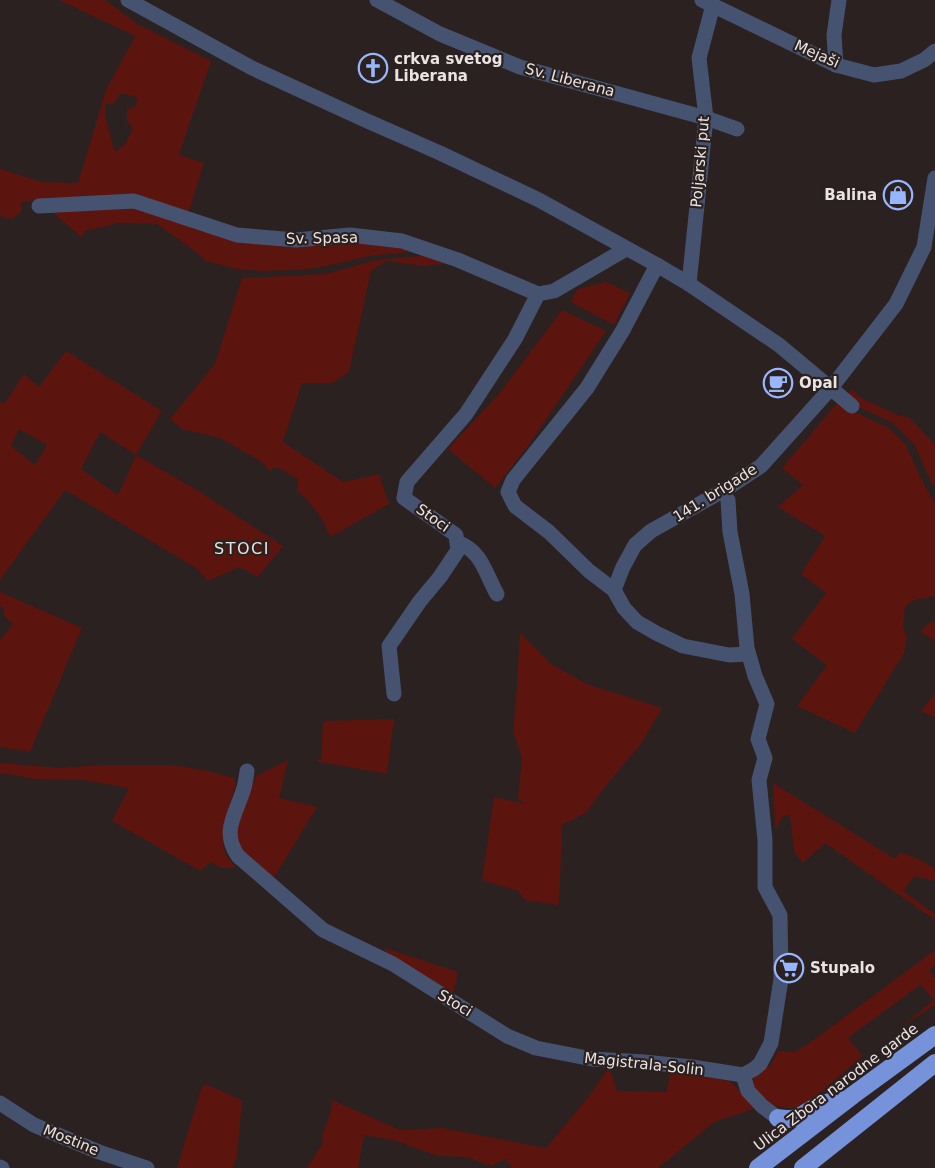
<svg xmlns="http://www.w3.org/2000/svg" width="935" height="1168" font-family="'DejaVu Sans',sans-serif">
<style>
.green{fill:#5c150e;fill-rule:evenodd}
.lines{fill:none;stroke-linecap:round;stroke-linejoin:round}
.street{stroke:#465370;stroke-width:15}
.highway{stroke:#7592db;stroke-width:18}
.labels{text-anchor:middle;dominant-baseline:central;stroke-width:4.5;stroke-linejoin:round;paint-order:stroke}
.street-label{font-size:15px;fill:#eae3e2;stroke:#2a2120}
.poi-label{font-size:15px;font-weight:bold;fill:#eae3e2;stroke:#2a2120;text-anchor:start}
.neighbourhood-label{font-size:16px;letter-spacing:1.5px;fill:#eae3e2;stroke:#2a2120}
</style>
<rect width="100%" height="100%" fill="#2a2120"/>
<!-- green -->
<g class="green">
<path d="M59 0H105L139 25 211 61 179 155 204 163 188 214 38 199 21 203V212L12 219 0 216V169L42 182 78 183 106 90 135 36ZM121 93 138 98 135 107 127 109V121L133 128 126 143 117 151 114 150 105 114 106 104H113Z"/>
<path d="M143 208 245 242 285 247 374 242 419 251 370 256 321 267 300 270 261 271 236 269 206 261 196 252 157 224 119 223 85 231 82 238 49 209Z"/>
<path d="M431 255 452 263 422 266 387 261 371 271 349 372 332 383H302L283 442 343 482 379 474 389 504 332 536 328 533C324 518 309 501 297 491L298 479 277 467 269 471 262 462 220 438 182 429 170 419 215 364 242 278 326 274 376 260Z"/>
<path d="M606 282 630 293 614 325 571 302 577 289Z"/>
<path d="M562 310 606 331 528 446 495 488 448 449 498 395Z"/>
<path d="M66 351 162 411 136 455 197 490 283 546 258 577 239 567 208 581 196 568 65 490 0 580V402L4 404 24 374 39 387ZM19 429 47 445 35 465 11 446ZM100 432 136 455 118 495 81 469Z"/>
<path d="M851 389 863 399 900 416 909 417 935 444V486L932 484 914 444 893 423 861 408 848 394Z"/>
<path d="M839 401 846 408 889 428 905 444 925 486 935 503V596L914 600 905 606 903 627 907 638 904 653 855 733 797 706 827 665 792 639 826 593 801 574 825 536 778 507 803 485 782 468Z"/>
<path d="M0 592 82 628 30 752 0 747V640L13 624 5 617 3 608 0 606Z"/>
<path d="M931 622H935V641L920 631Z"/>
<path d="M520 633 551 664 587 684 662 708 641 744 603 789 586 813 562 825 559 905 525 900 518 891 482 880 494 797 526 804 518 799 522 758 513 731 516 701Z"/>
<path d="M935 693V717L921 711Z"/>
<path d="M394 719 387 774 315 761 321 759 323 721Z"/>
<path d="M288 760 279 798 317 807 272 881 240 852 235 828 256 776Z"/>
<path d="M0 763 59 768 101 765H172L208 771 234 778 236 785C230 802 217 839 227 856 229 860 233 864 236 868H221L211 862 200 871 112 821 129 788 83 780 35 779 0 773Z"/>
<path d="M773 783 895 859 900 852 923 861 935 869V881L915 876 903 891 935 914V920L825 843 803 863 794 852 790 815 783 816 775 830Z"/>
<path d="M385 948 458 972 453 996 385 951Z"/>
<path d="M935 950V965L929 970 935 978V1005L897 1030 934 1000 920 985 848 1038 863 1056 816 1096 796 1108H785L771 1104 759 1094 751 1083 759 1070 770 1066 778 1051 795 1052 808 1044Z"/>
<path d="M609 1067 617 1091 667 1092 670 1071 730 1081 751 1102 753 1109 714 1122 658 1168H512L506 1159 491 1166 467 1157 438 1156 393 1140 364 1135 358 1168H307L323 1143 322 1136 330 1114 332 1100 400 1130 442 1128 546 1148 590 1095Z"/>
<path d="M205 1084 242 1100 237 1157 232 1168H177L201 1089Z"/>
</g>
<g class="lines">
<!-- street -->
<g class="street">
<path d="M128 0 252 68 365 120 440 153 539 200 657 265 689 284 779 345 852 406"/>
<path d="M377 0 440 34 520 67 706 118 737 129"/>
<path d="M702 0 836 65 874 75 901 71 924 60 935 51"/>
<path d="M836 65 834 35 839 0"/>
<path d="M39 206 134 201 237 235 296 240 350 235 402 241 458 260 538 294 554 291 626 249"/>
<path d="M657 265 623 330 587 388 513 480 508 492 515 506 549 532 589 571 614 590 624 608 637 622 656 633 683 646 729 655 748 654"/>
<path d="M689 284 706 118 699 58 713 5"/>
<path d="M457 542C482 551 485 573 497 594"/>
<path d="M614 590 623 567 635 545 651 531 726 489 761 466 831 388 896 304 924 247 935 178"/>
<path d="M394 694 389 646 420 601 440 577 458 550 456 535 404 498 407 482 466 414 515 339 538 294"/>
<path d="M247 771C246 779 245 787 242 794 234 817 222 833 238 856L323 930 393 964 507 1036 536 1048 592 1059 644 1062 692 1067 743 1075 754 1069 760 1064 771 1043 781 979 780 915 765 887V840L759 780 765 758 758 739 767 704 755 676 747 648 742 594 730 532 728 500"/>
<path d="M743 1075 748 1091 762 1106 778 1118"/>
<path d="M0 1103 34 1125 99 1152 147 1168"/>
<path d="M0 1167 2 1168"/>
</g>
<!-- highway -->
<g class="highway">
<path d="M778 1118C801 1122 801 1113 820 1105 826 1103 833 1101 839 1099"/>
<path d="M758 1168 853 1095 935 1035"/>
<path d="M803 1168 935 1063"/>
</g>
</g>
<!-- icons -->
<defs>
<g id="church-ring" transform="scale(1.5)"><circle r="9.5" fill="#2a2120" stroke="#98b6fd" stroke-width="1.5"/><path d="M-1.2-6h2.4v3.5h3.3v2.4h-3.3V6h-2.4V-.1h-3.3v-2.4h3.3Z" fill="#98b6fd"/></g>
<g id="shop-ring" transform="scale(1.5)"><circle r="9.5" fill="#2a2120" stroke="#98b6fd" stroke-width="1.5"/><path d="M-5-2.5h2.3a2.7 3.5 0 0 1 5.4 0H5L5.5 6h-11ZM-1.5-2.5h3a1.5 2.3 0 0 0-3 0Z" fill="#98b6fd"/></g>
<g id="cafe-ring" transform="scale(1.5)"><circle r="9.5" fill="#2a2120" stroke="#98b6fd" stroke-width="1.5"/><path d="M-5.5-4.5H6V0H3Q3 3.5 0 3.5H-2.5Q-5.5 3.5-5.5 0ZM3-3.2v2h1.7v-2ZM-6 4.5H4V6H-6Z" fill="#98b6fd"/></g>
<g id="supermarket-ring" transform="scale(1.5)"><circle r="9.5" fill="#2a2120" stroke="#98b6fd" stroke-width="1.5"/><path d="M-6-5.5h2.5l.6 2H6L4.5 2H-2.5L-4.4-4H-6ZM-1.5 3.2a1.3 1.3 0 1 0 .1 0ZM3 3.2a1.3 1.3 0 1 0 .1 0Z" fill="#98b6fd"/></g>
</defs>
<g fill-rule="evenodd">
<use href="#church-ring" x="373" y="68"/>
<use href="#shop-ring" x="898" y="195"/>
<use href="#cafe-ring" x="778" y="383"/>
<use href="#supermarket-ring" x="789" y="968"/>
</g>
<g class="labels">
<!-- street labels -->
<g class="street-label">
<text transform="translate(817 54) rotate(24)">Mejaši</text>
<text transform="translate(570 80) rotate(15)">Sv. Liberana</text>
<text transform="translate(700 162) rotate(-85)">Poljarski put</text>
<text transform="translate(322 238) rotate(-1)">Sv. Spasa</text>
<text transform="translate(715 493) rotate(-32)">141. brigade</text>
<text transform="translate(433 518) rotate(35)">Stoci</text>
<text transform="translate(455 1003) rotate(31)">Stoci</text>
<text transform="translate(644 1064) rotate(6)">Magistrala-Solin</text>
<text transform="translate(836 1087) rotate(-37)">Ulica Zbora narodne garde</text>
<text transform="translate(71 1140) rotate(22)">Mostine</text>
</g>
<!-- poi labels -->
<g class="poi-label">
<text x="394" y="59">crkva svetog<tspan x="394" dy="17">Liberana</tspan></text>
<text x="877" y="195" text-anchor="end">Balina</text>
<text x="799" y="383">Opal</text>
<text x="810" y="968">Stupalo</text>
</g>
<!-- neighbourhood labels -->
<g class="neighbourhood-label">
<text x="242" y="548">STOCI</text>
</g>
</g>
</svg>
